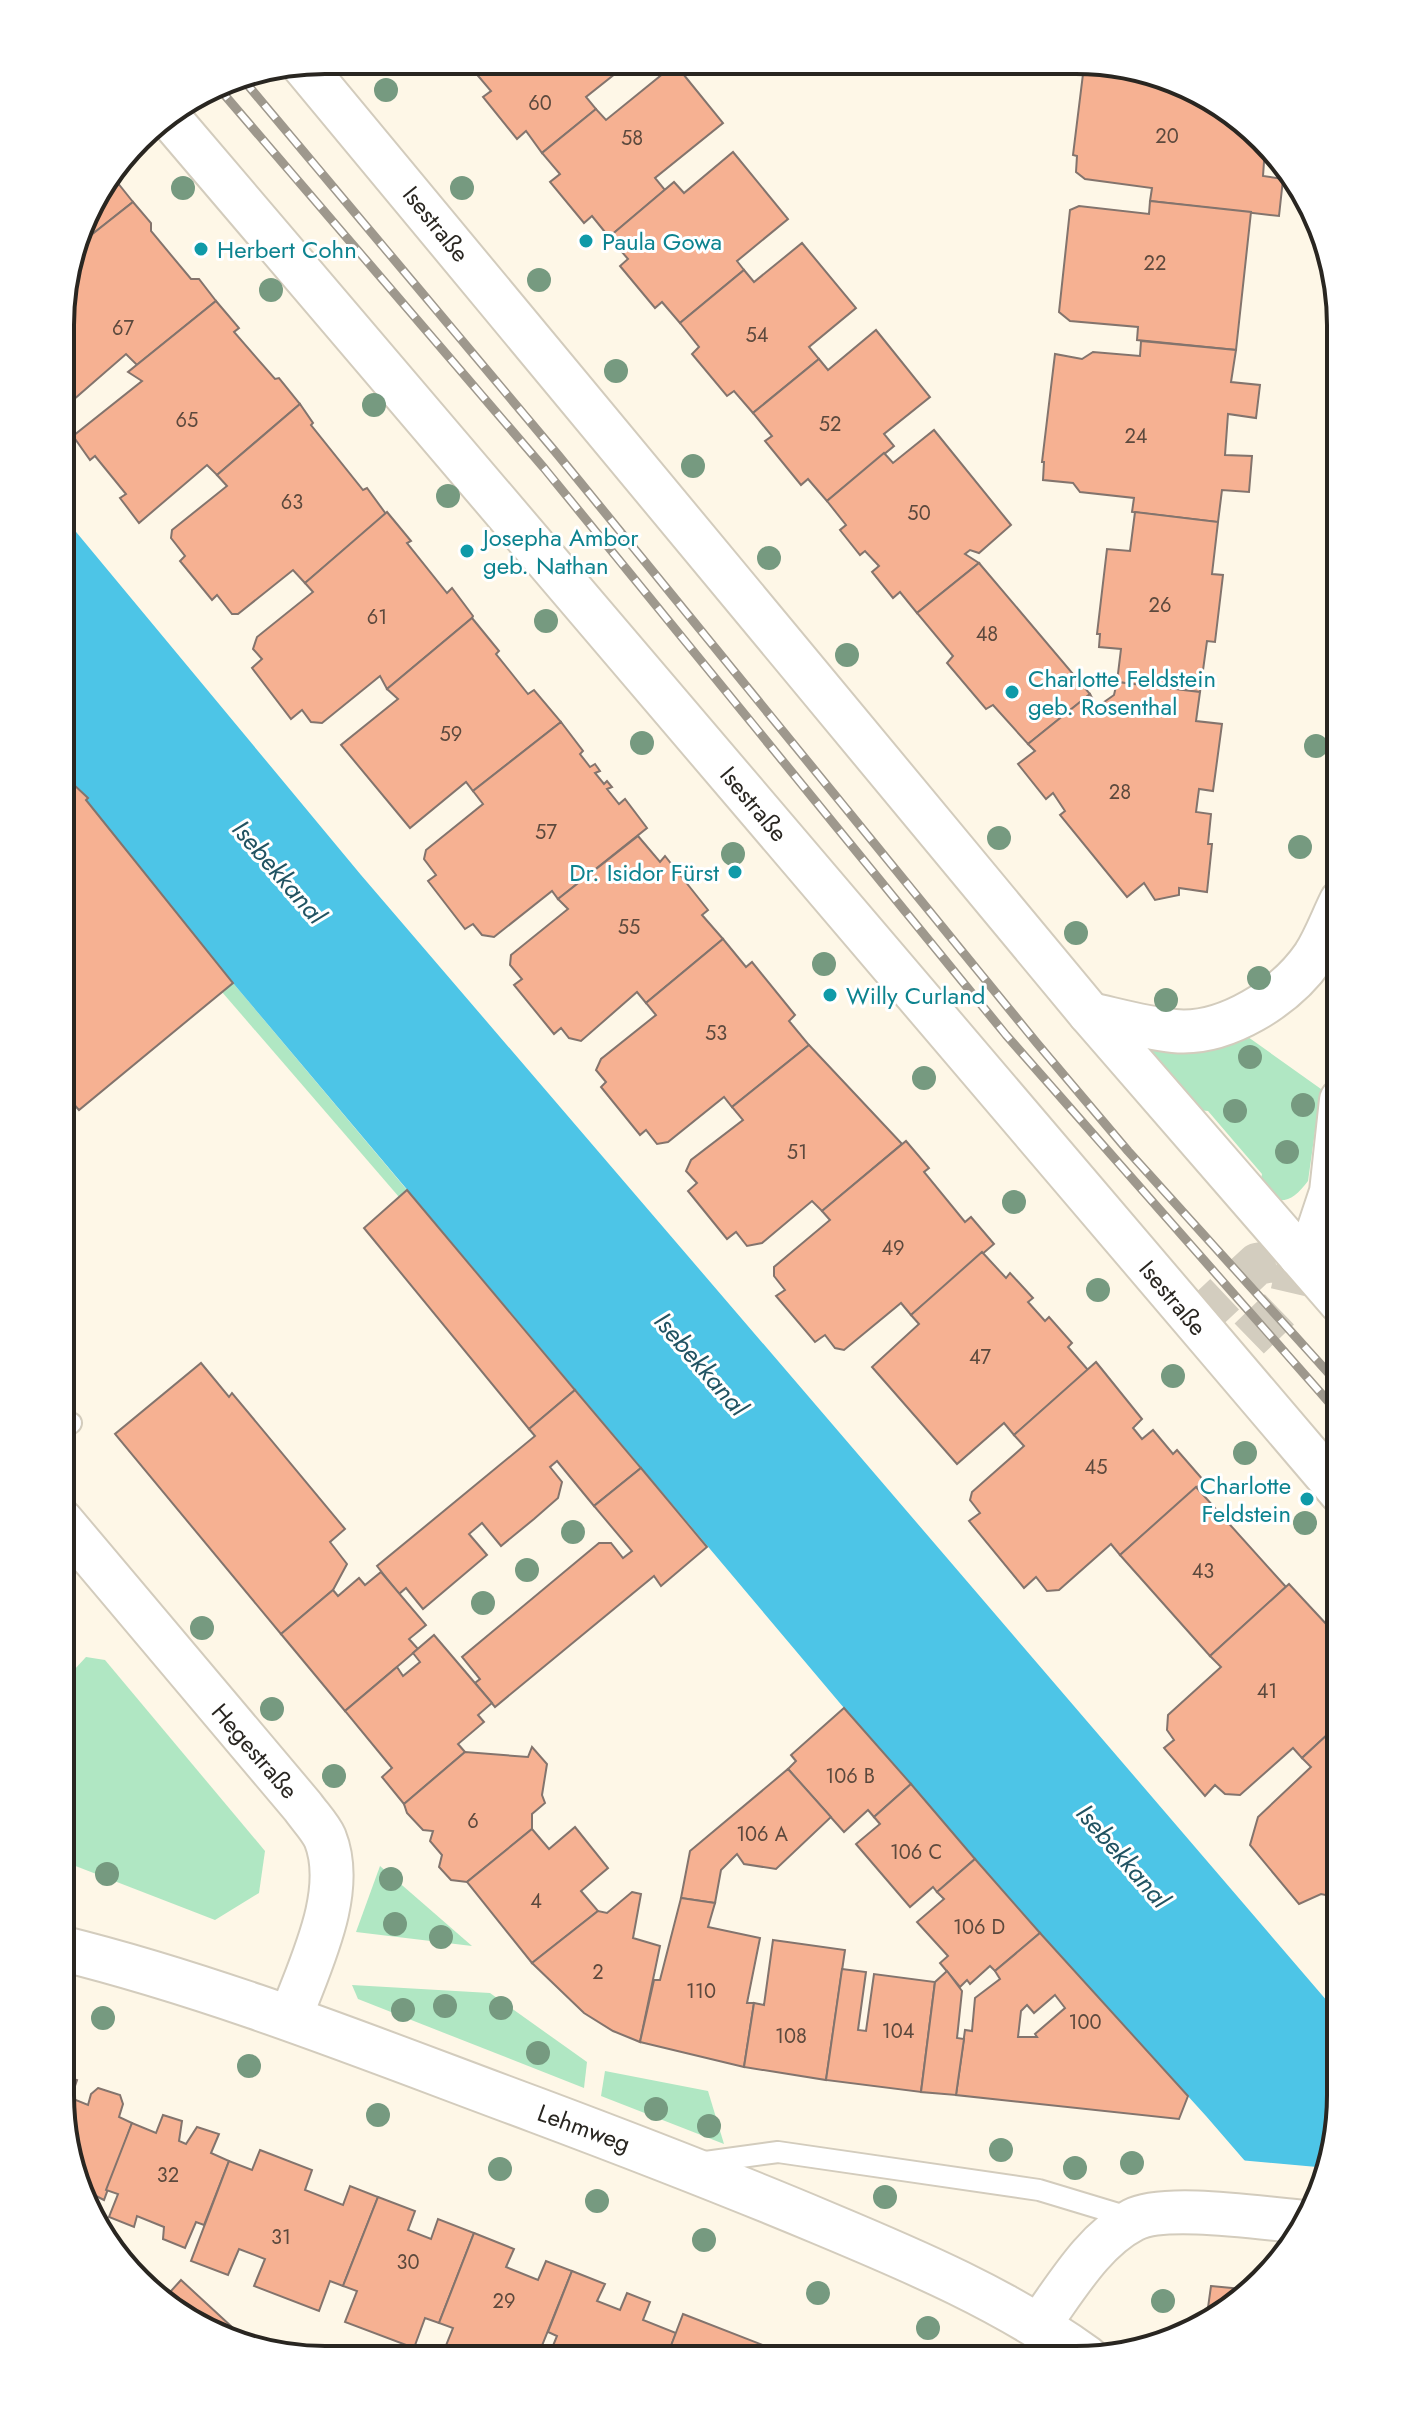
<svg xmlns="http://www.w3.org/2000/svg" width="1401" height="2420" font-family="Jost,sans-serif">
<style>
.green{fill:#b0e7c3}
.water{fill:#4dc5e7}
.pier{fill:#fef7e7}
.building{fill:#f6b192;stroke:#83746d;stroke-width:2;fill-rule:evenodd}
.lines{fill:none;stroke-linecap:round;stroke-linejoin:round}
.street-tunnel{stroke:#d3cdbf;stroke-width:42;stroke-dasharray:42 21;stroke-linecap:butt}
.lane-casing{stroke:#d3ccbd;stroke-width:24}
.street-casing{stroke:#d3ccbd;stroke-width:46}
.secondary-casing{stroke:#d3ccbd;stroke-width:48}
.lane{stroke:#fff;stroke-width:20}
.street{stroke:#fff;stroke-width:42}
.secondary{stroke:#fff;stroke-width:44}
.rail-casing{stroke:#9e988d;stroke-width:9}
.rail{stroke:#fff;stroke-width:6;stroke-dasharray:18;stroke-linecap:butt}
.tree{fill:#769a80}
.culture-dot{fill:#0f9aa8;stroke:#fff;stroke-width:3}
.labels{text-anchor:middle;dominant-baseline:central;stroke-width:6;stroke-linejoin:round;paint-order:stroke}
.number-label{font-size:20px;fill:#5c493d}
.street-label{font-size:24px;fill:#292621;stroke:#fff}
.culture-label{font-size:24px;fill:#0d838f;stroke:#fff;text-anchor:start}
.water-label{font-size:26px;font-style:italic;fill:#215362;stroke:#fff}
.rim{fill:none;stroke:#292621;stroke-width:4}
</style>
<rect width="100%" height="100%" fill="#fef7e7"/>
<!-- green -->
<g class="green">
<path d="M233 983 407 1190 399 1197 222 992Z"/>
<path d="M1248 1037 1321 1089 1308 1181C1293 1201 1280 1208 1259 1190L1262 1174 1208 1111 1189 1109 1144 1046H1220Z"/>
<path d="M86 1657 105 1660 265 1851 259 1893 215 1920 60 1860 61 1684Z"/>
<path d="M380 1866 472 1946 356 1932Z"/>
<path d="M352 1985 490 1993 587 2062 584 2088 358 1999Z"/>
<path d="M605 2071 708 2091 724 2144 601 2096Z"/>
</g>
<!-- water -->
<path class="water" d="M62 515 361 875 1340 2016V2113L1321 2196 1303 2228 1206 2116 1040 1933 844 1708 233 983 86 800 87 797 62 771Z"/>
<!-- pier -->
<path class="pier" d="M1239 2160 1328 2168 1321 2196 1301 2232Z"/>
<!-- building -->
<g class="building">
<path d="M486 61 630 62 586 97 596 109 542 153 526 131 517 139 483 97 491 91 474 71Z"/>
<path d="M675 64 723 123 655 178 665 190 609 237 592 216 584 223 550 182 560 174 542 153 596 109 606 120Z"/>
<path d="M1087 65H1128L1251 125 1265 148 1263 176 1283 179 1279 216 1150 201 1152 188 1085 179 1076 172 1077 156 1073 155 1084 66Z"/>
<path d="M733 152 788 219 737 261 744 270 680 323 662 302 655 308 620 266 628 259 609 237 674 182 684 193Z"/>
<path d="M109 179 114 184 117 182 133 202 76 247 87 207Z"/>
<path d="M1150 201 1251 212 1236 350 1137 340 1138 327 1070 321 1059 312 1070 210 1079 206 1149 214Z"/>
<path d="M133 202 151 223V231L191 279H199L216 301 137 365 126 354 65 407 62 406V291L76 247Z"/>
<path d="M802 243 856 308 809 347 819 359 753 413 734 391 727 396 692 354 699 347 680 323 744 270 754 282Z"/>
<path d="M216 301 239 328 234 332 275 379 279 378 300 404 217 475 207 465 139 523 120 498 126 494 95 456 90 460 73 436 142 381 128 372Z"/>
<path d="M876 330 930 397 884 434 894 446 827 501 808 479 801 485 765 441 772 436 753 413 819 359 828 370Z"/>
<path d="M1141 341 1236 350 1231 382 1260 385 1256 418 1228 414 1225 455 1252 456 1249 492 1222 490 1218 522 1132 512 1134 498 1080 492 1073 483 1043 480 1044 462H1042L1055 354 1082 359 1093 352 1140 356Z"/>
<path d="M300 404 313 423 311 425 363 490 367 488 386 514 305 583 293 570 238 614H232L217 595 212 600 180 561 185 556 171 538 172 530 227 486 217 475Z"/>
<path d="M934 430 1011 525 979 553 970 550 965 554 979 563 917 613 900 592 893 598 872 572 879 566 865 551 860 555 840 530 846 525 827 501 884 453 893 463Z"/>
<path d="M387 512 411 541 407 543 447 593 452 588 473 616 472 618 387 689 380 676 322 723 311 722 302 710 291 719 252 668 262 659 253 649 257 637 313 592 305 583Z"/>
<path d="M1135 512 1218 522 1212 574 1223 575 1215 642 1207 641 1200 692 1117 682 1121 649 1099 647 1100 634H1097L1107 549 1130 551Z"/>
<path d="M979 563 1090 694 1028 744 993 705 986 709 947 663 953 656 917 613Z"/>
<path d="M472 618 499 651 496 654 528 694 534 690 561 722 473 791 466 782 410 828 341 745 398 699 387 689Z"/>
<path d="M1117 682 1200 692 1196 721 1222 724 1213 791 1199 789 1196 812 1211 814 1208 844H1212L1207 892 1179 888V895L1155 900 1144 883 1127 897 1060 815 1065 811 1053 793 1046 799 1018 764 1035 751 1028 744 1090 694 1097 707 1114 695Z"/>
<path d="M561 722 583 751 580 754 590 767 595 764 600 771 595 773 604 784 607 781 612 787 607 789 619 804 625 799 647 828 558 899 552 891 494 937 482 935 473 924 465 929 428 881 436 875 424 859 426 850 483 804 473 791Z"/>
<path d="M71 782 88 798 86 800 233 983 79 1110 61 1090V985L74 975 61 961 62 790Z"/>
<path d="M638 836 660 862 665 856 708 910 702 915 723 939 646 1003 637 992 581 1041 569 1038 561 1028 554 1034 514 985 522 979 510 965 511 955 568 909 558 899Z"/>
<path d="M723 939 746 967 752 962 795 1015 789 1021 809 1045 732 1107 724 1097 668 1142 657 1144 646 1130 640 1135 601 1087 606 1082 596 1070 601 1059 656 1015 646 1003Z"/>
<path d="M809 1045 902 1144 822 1211 812 1201 762 1243 747 1246 736 1232 727 1239 688 1191 697 1183 686 1171 691 1160 743 1120 732 1107Z"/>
<path d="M906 1141 929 1168 924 1172 965 1222 971 1217 994 1244 911 1315 901 1303 844 1350 835 1348 825 1335 815 1342 776 1296 785 1290 774 1276V1267L830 1220 822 1211Z"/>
<path d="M407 1190 575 1390 529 1429 364 1228Z"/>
<path d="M982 1252 1006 1278 1010 1273 1033 1298 1028 1302 1045 1321 1049 1317 1072 1343 1068 1347 1088 1370 1014 1435 1004 1423 957 1464 872 1367 919 1324 911 1315Z"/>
<path d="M1096 1362 1142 1419 1133 1428 1142 1439 1153 1430 1173 1454 1177 1450 1204 1481 1120 1555 1111 1544 1059 1590 1047 1591 1036 1577 1024 1588 969 1521 980 1513 970 1500 972 1492 1024 1446 1014 1435Z"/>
<path d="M201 1363 229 1397 232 1393 345 1529 330 1542 347 1564 333 1590 281 1634 115 1434Z"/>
<path d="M575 1390 641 1468 594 1506 557 1461 550 1467 562 1482 558 1498 534 1519 501 1546 482 1523 469 1534 487 1555 423 1609 406 1588 399 1594 377 1566 535 1436 529 1429Z"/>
<path d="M641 1468 707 1547 661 1586 654 1576 495 1707 475 1683 480 1679 462 1657 599 1543H611L623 1558 632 1551 594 1506Z"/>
<path d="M1196 1487 1286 1587 1210 1656 1120 1555Z"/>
<path d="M381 1572 426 1625 409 1639 418 1649 345 1711 281 1634 333 1590 338 1596 359 1578 365 1585Z"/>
<path d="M1289 1584 1341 1640V1722L1302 1758 1293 1748 1240 1795 1225 1794 1215 1785 1205 1796 1164 1748 1174 1740 1167 1730 1168 1715 1221 1667 1210 1656Z"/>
<path d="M434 1635 492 1703 478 1715 484 1722 458 1744 465 1752 404 1804 382 1777 392 1768 345 1711 397 1667 403 1676 420 1662 413 1653Z"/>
<path d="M844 1708 911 1784 874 1817 868 1810 844 1832 788 1769 796 1761 791 1755Z"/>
<path d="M1341 1722 1340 1886 1330 1896 1321 1894 1299 1904 1250 1845 1258 1817 1311 1767 1302 1758Z"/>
<path d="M532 1747 547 1764 542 1795 545 1803 532 1814V1829L467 1882 451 1880 439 1867 442 1855 430 1841 433 1831 423 1830 407 1813 404 1804 465 1752 528 1757Z"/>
<path d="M788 1769 831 1817 776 1869 744 1864 737 1854 721 1870 715 1903 681 1898 690 1851Z"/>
<path d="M911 1784 975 1859 937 1892 933 1887 910 1907 856 1844 880 1824 874 1817Z"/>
<path d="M575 1827 608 1868 581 1891 598 1911 532 1963 467 1882 532 1829 549 1849Z"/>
<path d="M975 1859 1040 1933 995 1971 990 1966 970 1984 967 1980 960 1987 940 1963 948 1956 917 1922 944 1899 937 1892Z"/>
<path d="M632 1892 641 1894 633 1938 660 1946 640 2042 613 2031 584 2013 532 1963 598 1911 607 1913Z"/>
<path d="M681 1898 715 1903 708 1927 760 1938 747 2003H754L744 2067 640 2042 654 1980H660Z"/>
<path d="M1040 1933 1188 2096 1179 2119 956 2095 965 2030 972 2031 975 1998 1000 1979 995 1971ZM1055 1995 1065 2008 1035 2034 1037 2037H1018L1021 2011 1027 2005 1034 2013Z"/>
<path d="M773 1940 845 1950 826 2080 744 2067 754 2003 764 2005Z"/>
<path d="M842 1969 866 1972 858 2030 866 2031 874 1974 935 1982 921 2092 826 2080Z"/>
<path d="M947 1971 962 1991 957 2038 964 2039 956 2095 921 2092 935 1982Z"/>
<path d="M60 2074 77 2080 64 2118 60 2095Z"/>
<path d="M98 2088 120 2095 123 2104 119 2117 132 2123 104 2200 92 2194 87 2207 74 2181 64 2118 71 2098 88 2105 91 2094Z"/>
<path d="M163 2115 182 2121 179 2141 186 2144 197 2127 219 2134 211 2153 229 2161 204 2225 196 2222 185 2248 163 2239 164 2227 137 2216 134 2227 109 2217 118 2194 106 2190 132 2123 156 2133Z"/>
<path d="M260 2150 312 2170 305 2190 343 2205 350 2186 378 2197 343 2286 330 2281 319 2311 254 2286 265 2259 239 2249 228 2275 191 2261 229 2161 252 2170Z"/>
<path d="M378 2197 415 2211 408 2230 431 2239 438 2219 474 2233 439 2323 425 2318 414 2348 345 2322 357 2291 343 2286Z"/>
<path d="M474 2233 514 2249 506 2267 538 2280 546 2261 572 2271 537 2358 511 2349 508 2358H456L443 2353 453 2328 439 2323Z"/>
<path d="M572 2271 605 2284 597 2301 620 2310 627 2293 650 2302 643 2320 676 2333 666 2359 548 2358 557 2336 548 2332Z"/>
<path d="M181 2280 245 2339 163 2305 161 2302Z"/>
<path d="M1211 2286 1253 2290 1237 2306 1206 2322Z"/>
<path d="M683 2314 796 2358V2359H666Z"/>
<path d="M329 2346 343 2358H318Z"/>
</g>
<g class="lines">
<!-- street-tunnel -->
<path class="street-tunnel" d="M1194 1323 1257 1264 1300 1256 1290 1299 1226 1361"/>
<!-- lane casing -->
<g class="lane-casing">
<g id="lane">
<path d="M61 1430 71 1423"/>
<path d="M698 2163 778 2152 1039 2190 1135 2219"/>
</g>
</g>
<!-- street casing -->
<g class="street-casing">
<g id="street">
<path d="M302 64 1090 1014 1341 1303"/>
<path d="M167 115 1341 1493"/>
<path d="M1090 1014C1117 1020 1145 1028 1174 1031 1225 1036 1286 997 1314 956 1325 939 1332 919 1341 901"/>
<path d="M1300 1256 1318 1231 1331 1192 1341 1100"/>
<path d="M61 1520 303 1807C310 1817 320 1827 325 1838 347 1893 309 1966 290 2019"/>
<path d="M1038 2326C1065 2290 1092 2241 1133 2220 1165 2203 1267 2219 1306 2222"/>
</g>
</g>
<!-- secondary casing -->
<g class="secondary-casing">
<path id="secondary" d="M60 1948C222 1988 379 2052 536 2110 632 2146 728 2183 823 2223 914 2261 1006 2300 1086 2358"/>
</g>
<!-- lane -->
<use href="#lane" class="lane"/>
<!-- street -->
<use href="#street" class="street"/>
<!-- secondary -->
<use href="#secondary" class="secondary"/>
<!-- rail casing -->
<g class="rail-casing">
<g id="rail">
<path d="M241 77 558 455 1036 1042 1128 1151 1341 1387"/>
<path d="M216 85 544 468 1006 1035 1341 1416"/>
</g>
</g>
<!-- rail -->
<use href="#rail" class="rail"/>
</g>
<!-- trees -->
<g class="tree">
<circle cx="386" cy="90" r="12"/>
<circle cx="183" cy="188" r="12"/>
<circle cx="462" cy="188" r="12"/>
<circle cx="539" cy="280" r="12"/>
<circle cx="271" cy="290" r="12"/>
<circle cx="616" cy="371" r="12"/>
<circle cx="374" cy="405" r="12"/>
<circle cx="693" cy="466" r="12"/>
<circle cx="448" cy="496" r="12"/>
<circle cx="769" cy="558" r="12"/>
<circle cx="546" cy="621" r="12"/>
<circle cx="847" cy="655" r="12"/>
<circle cx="642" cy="743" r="12"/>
<circle cx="1316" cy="746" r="12"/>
<circle cx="999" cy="838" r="12"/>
<circle cx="1300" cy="847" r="12"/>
<circle cx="733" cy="854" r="12"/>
<circle cx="1076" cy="933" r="12"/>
<circle cx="824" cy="964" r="12"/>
<circle cx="1259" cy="978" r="12"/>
<circle cx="1166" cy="1000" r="12"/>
<circle cx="1250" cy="1057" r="12"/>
<circle cx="924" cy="1078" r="12"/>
<circle cx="1303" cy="1105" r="12"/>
<circle cx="1235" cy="1111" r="12"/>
<circle cx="1287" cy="1152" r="12"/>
<circle cx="1014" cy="1202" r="12"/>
<circle cx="1098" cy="1290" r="12"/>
<circle cx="1173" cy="1376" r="12"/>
<circle cx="1245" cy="1453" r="12"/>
<circle cx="1305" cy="1523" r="12"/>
<circle cx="573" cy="1532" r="12"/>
<circle cx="527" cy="1570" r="12"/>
<circle cx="483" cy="1603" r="12"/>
<circle cx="202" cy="1628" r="12"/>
<circle cx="272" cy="1709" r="12"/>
<circle cx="334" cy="1776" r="12"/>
<circle cx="107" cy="1874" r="12"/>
<circle cx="391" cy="1879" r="12"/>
<circle cx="395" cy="1924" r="12"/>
<circle cx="441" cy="1937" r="12"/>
<circle cx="445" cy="2006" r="12"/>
<circle cx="501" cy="2008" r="12"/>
<circle cx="403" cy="2010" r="12"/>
<circle cx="103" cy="2018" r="12"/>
<circle cx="538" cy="2053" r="12"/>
<circle cx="249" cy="2066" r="12"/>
<circle cx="656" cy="2109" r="12"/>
<circle cx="378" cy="2115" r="12"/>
<circle cx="709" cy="2126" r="12"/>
<circle cx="1001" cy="2150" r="12"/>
<circle cx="1132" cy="2163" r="12"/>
<circle cx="1075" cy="2168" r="12"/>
<circle cx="500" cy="2169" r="12"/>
<circle cx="885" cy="2197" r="12"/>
<circle cx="597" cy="2201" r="12"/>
<circle cx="704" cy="2240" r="12"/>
<circle cx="818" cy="2293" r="12"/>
<circle cx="1163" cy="2301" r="12"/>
<circle cx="928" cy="2328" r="12"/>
</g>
<!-- markers -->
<g class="culture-dot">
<circle cx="586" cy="241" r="8"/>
<circle cx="201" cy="249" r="8"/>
<circle cx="467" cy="551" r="8"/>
<circle cx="1012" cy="692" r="8"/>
<circle cx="735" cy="872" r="8"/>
<circle cx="830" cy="995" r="8"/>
<circle cx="1307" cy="1499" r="8"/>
</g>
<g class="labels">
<!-- number labels -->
<g class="number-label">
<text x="540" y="103">60</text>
<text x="1167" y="136">20</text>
<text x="632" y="138">58</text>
<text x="1155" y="263">22</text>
<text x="123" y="328">67</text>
<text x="757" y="335">54</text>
<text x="187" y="420">65</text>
<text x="830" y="424">52</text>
<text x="1136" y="436">24</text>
<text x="292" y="502">63</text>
<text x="919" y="513">50</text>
<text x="1160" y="605">26</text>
<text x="377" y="617">61</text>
<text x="987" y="634">48</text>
<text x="451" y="734">59</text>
<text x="1120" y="792">28</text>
<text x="546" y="832">57</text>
<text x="629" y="927">55</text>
<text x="716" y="1033">53</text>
<text x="797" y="1152">51</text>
<text x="893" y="1248">49</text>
<text x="980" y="1357">47</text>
<text x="1096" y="1467">45</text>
<text x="1203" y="1571">43</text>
<text x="1267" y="1691">41</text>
<text x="850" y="1776">106 B</text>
<text x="473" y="1821">6</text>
<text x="762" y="1834">106 A</text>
<text x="916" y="1852">106 C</text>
<text x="536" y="1901">4</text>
<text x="979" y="1927">106 D</text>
<text x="598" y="1972">2</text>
<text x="701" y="1991">110</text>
<text x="1085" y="2022">100</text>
<text x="898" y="2031">104</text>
<text x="791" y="2036">108</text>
<text x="168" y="2175">32</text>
<text x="281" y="2237">31</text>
<text x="408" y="2262">30</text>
<text x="504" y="2301">29</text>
</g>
<!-- street labels -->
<g class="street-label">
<text transform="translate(436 224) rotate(51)">Isestraße</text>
<text transform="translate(754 804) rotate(50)">Isestraße</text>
<text transform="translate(1173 1298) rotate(50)">Isestraße</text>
<text transform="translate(255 1751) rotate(49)">Hegestraße</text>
<text transform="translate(584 2128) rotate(20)">Lehmweg</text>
</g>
<!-- culture labels -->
<g class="culture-label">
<text x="602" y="241">Paula Gowa</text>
<text x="217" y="249">Herbert Cohn</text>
<text x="483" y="537">Josepha Ambor<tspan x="483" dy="28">geb. Nathan</tspan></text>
<text x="1028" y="678">Charlotte Feldstein<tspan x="1028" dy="28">geb. Rosenthal</tspan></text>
<text x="719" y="872" text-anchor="end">Dr. Isidor Fürst</text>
<text x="846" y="995">Willy Curland</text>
<text x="1291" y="1485" text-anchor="end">Charlotte<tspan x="1291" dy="28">Feldstein</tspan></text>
</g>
<!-- water labels -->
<g class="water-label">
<text transform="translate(279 872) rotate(49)">Isebekkanal</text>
<text transform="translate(701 1364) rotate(49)">Isebekkanal</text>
<text transform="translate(1123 1856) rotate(49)">Isebekkanal</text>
</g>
</g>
<!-- crop -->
<path d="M0 0H1401V2420H0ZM325 74H1076A251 251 0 0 1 1327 325V2095A251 251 0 0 1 1076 2346H325A251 251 0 0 1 74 2095V325A251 251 0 0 1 325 74Z" fill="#fff" fill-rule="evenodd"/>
<path class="rim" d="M325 74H1076A251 251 0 0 1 1327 325V2095A251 251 0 0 1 1076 2346H325A251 251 0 0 1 74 2095V325A251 251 0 0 1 325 74Z"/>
</svg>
